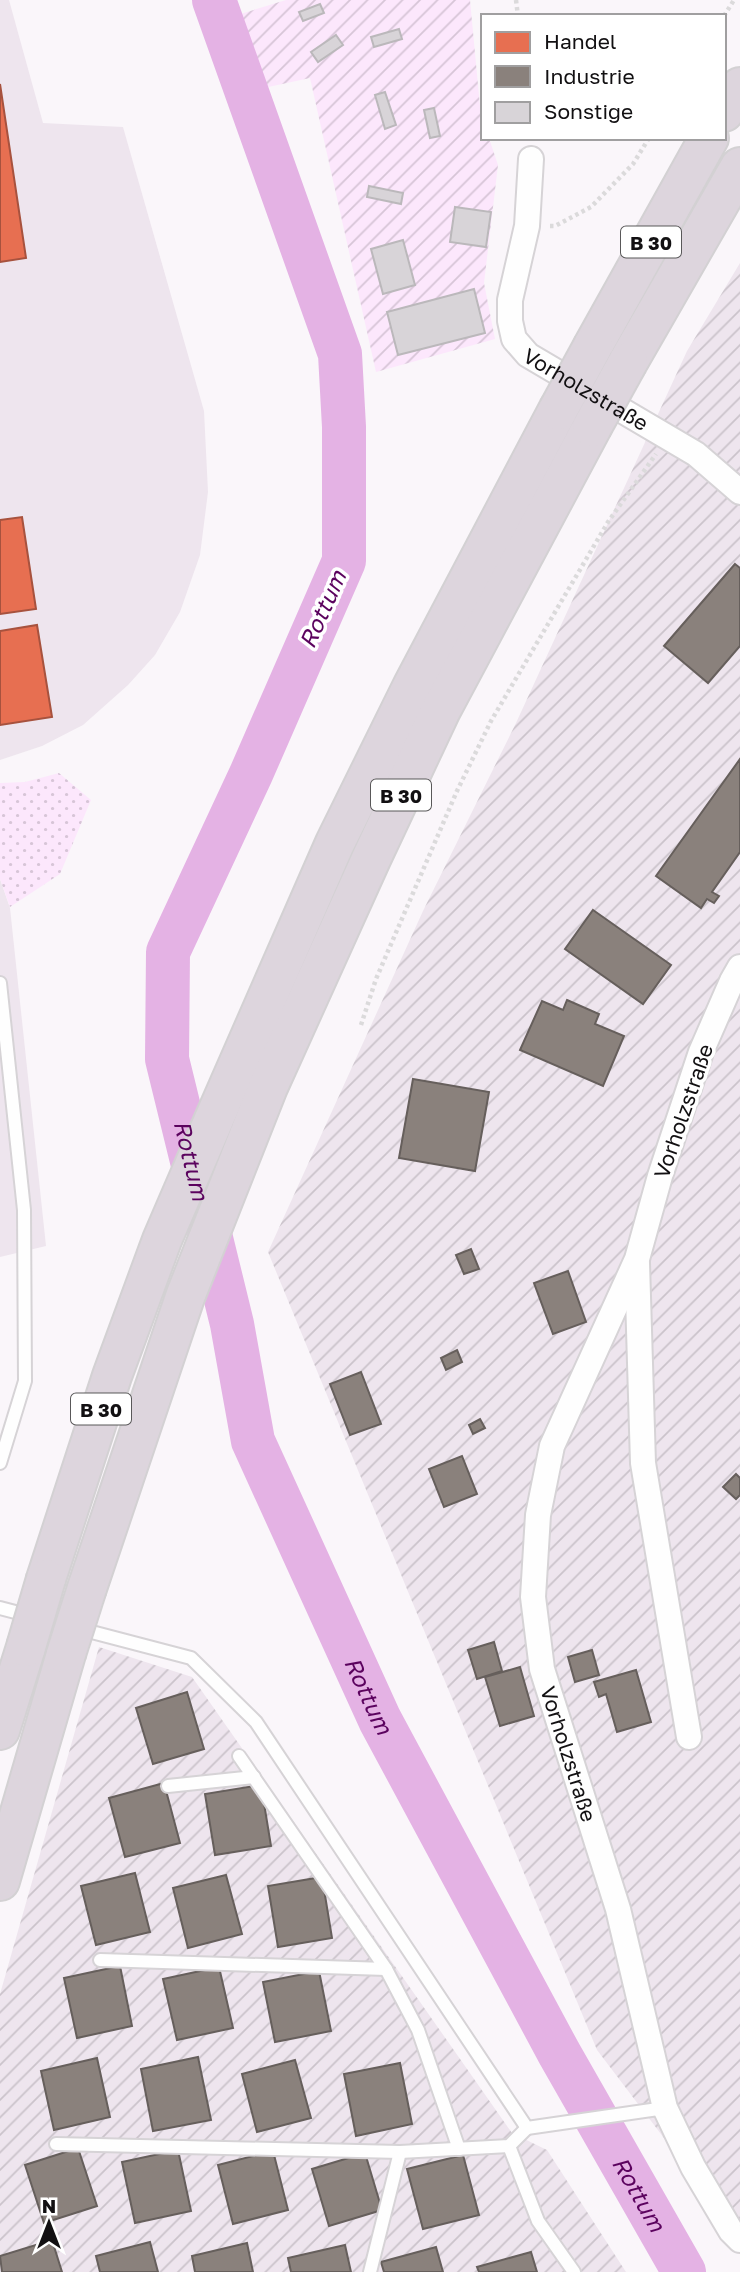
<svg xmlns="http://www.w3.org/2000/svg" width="740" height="2272" font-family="'Golos Text',sans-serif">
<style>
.built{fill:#eee5ee}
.industrial{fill:url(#industrial-furrows)}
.grass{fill:url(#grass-dots)}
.garden{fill:url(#garden-furrows)}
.shops{fill:#e76f51;stroke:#a7523e;stroke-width:2}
.industry{fill:#8a817c;stroke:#665f5c;stroke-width:2}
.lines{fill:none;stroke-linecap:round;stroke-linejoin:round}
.river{stroke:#e4b2e4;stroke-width:44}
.building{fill:#d8d4d8;stroke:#bbb8bb;stroke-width:2}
.lane-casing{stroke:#d6d3d6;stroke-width:16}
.street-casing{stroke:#d6d3d6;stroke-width:28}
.highway-casing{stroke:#d3d1d3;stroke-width:42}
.path{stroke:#dbdadb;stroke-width:4.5;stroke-dasharray:3.5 3.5;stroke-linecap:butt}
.lane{stroke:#fefefe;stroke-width:12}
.street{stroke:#fefefe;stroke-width:24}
.highway{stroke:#ddd5dd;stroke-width:38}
.highway-bridge-casing{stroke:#d3d1d3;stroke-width:42;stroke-linecap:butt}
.highway-bridge{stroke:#ddd5dd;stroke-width:38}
.labels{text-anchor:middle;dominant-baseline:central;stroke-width:7;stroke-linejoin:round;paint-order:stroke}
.shield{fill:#fff;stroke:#595859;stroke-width:2}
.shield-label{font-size:19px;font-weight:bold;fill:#121012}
.street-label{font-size:21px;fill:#121012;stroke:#fff}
.water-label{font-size:23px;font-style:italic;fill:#5b035e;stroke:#fff}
</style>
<defs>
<pattern id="industrial-furrows" width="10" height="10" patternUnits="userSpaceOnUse" patternTransform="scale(1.75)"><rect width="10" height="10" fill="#eee5ee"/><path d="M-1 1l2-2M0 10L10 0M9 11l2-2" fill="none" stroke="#cbc3cb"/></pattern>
<pattern id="grass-dots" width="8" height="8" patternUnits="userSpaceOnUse" patternTransform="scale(1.75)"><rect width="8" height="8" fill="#fce7fc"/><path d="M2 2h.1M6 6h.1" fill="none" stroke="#d7c5d7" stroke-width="1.8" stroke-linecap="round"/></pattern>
<pattern id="garden-furrows" width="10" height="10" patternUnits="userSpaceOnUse" patternTransform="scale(1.75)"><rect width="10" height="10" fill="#fce7fc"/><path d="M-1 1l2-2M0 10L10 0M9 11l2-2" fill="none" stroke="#d7c5d7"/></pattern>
</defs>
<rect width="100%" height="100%" fill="#faf6fa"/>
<!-- built -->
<g class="built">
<path d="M0 0H9L43 123 123 127 204 411 208 492 200 555 180 612 155 655 128 685 83 725 42 746 0 760Z"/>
<path d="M0 879 10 908 46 1246 0 1257Z"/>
</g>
<!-- industrial -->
<g class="industrial">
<path d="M740 263V2238L597 2050 268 1252 423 911 516 723 687 351Z"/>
<path d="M99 1647 192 1677 512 2133 547 2150 626 2272H0V1994Z"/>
</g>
<!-- grass -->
<path class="grass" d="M59 773 91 800 60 874 10 907 0 879V783L25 782Z"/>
<!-- garden -->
<path class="garden" d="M286 0H470L483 138H489L498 165 484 283 495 339 376 372 310 78 259 89 234 16Z"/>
<!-- shops -->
<g class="shops">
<path d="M0 84 26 258 0 262Z"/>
<path d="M22 517 36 609 0 614V520Z"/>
<path d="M37 625 52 717 0 725V631Z"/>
</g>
<!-- industry -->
<g class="industry">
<path d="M735 564 740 568V646L708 683 664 646Z"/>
<path d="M740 759V852L712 892 719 896 714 903 707 899 701 908 656 876Z"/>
<path d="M593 910 671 965 643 1004 565 949Z"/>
<path d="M567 1000 599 1014 595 1024 624 1036 603 1086 520 1050 542 1001 563 1010Z"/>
<path d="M413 1079 489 1092 475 1171 399 1158Z"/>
<path d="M471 1249 479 1269 464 1274 456 1255Z"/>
<path d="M568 1271 586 1322 553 1334 534 1283Z"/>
<path d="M457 1350 462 1362 446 1370 441 1358Z"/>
<path d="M361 1372 381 1424 350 1435 330 1384Z"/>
<path d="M480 1419 485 1428 473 1434 469 1425Z"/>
<path d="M462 1456 477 1494 444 1507 429 1469Z"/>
<path d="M736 1474 740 1478V1495L736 1499 723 1487Z"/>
<path d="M494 1642 502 1671 477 1679 468 1650Z"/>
<path d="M592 1650 599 1675 575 1682 568 1657Z"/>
<path d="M520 1667 534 1716 500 1726 485 1677Z"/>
<path d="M636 1670 651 1722 617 1732 606 1694 599 1697 594 1682Z"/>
<path d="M187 1692 204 1749 153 1764 136 1708Z"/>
<path d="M164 1783 180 1843 125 1857 109 1798Z"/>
<path d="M261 1785 271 1846 215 1855 205 1794Z"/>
<path d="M135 1873 150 1932 96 1945 81 1886Z"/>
<path d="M226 1875 242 1934 188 1948 173 1888Z"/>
<path d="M322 1877 332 1938 278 1947 268 1886Z"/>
<path d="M120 1966 132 2026 77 2038 64 1978Z"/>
<path d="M219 1967 233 2028 177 2040 163 1979Z"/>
<path d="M319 1971 331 2031 275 2042 263 1982Z"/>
<path d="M198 2057 211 2120 153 2131 141 2069Z"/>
<path d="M97 2058 110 2117 54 2130 41 2071Z"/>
<path d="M295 2060 311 2118 257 2132 242 2074Z"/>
<path d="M400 2063 412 2124 356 2136 344 2074Z"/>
<path d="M78 2148 97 2206 44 2223 25 2165Z"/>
<path d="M178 2150 191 2211 135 2223 122 2162Z"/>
<path d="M273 2151 288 2210 233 2224 218 2165Z"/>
<path d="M365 2153 382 2210 329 2226 312 2169Z"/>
<path d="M463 2155 479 2215 423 2229 407 2169Z"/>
<path d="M52 2240 62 2272H2L0 2256Z"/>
<path d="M150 2242 158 2272H100L96 2256Z"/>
<path d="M247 2243 253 2272H195L192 2256Z"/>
<path d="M345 2245 351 2272H291L288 2258Z"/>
<path d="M436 2247 443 2272H384L381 2262Z"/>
<path d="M531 2252 537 2272H479L477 2267Z"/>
</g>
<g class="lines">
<!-- river -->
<path class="river" id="s1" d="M214 0 340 354 344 427V561L251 774 168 952 167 1059 232 1324 253 1441 380 1720 559 2053 684 2272"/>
</g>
<!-- building -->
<g class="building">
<path d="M320 4 324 13 303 21 299 12Z"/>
<path d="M399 29 402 39 374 47 371 37Z"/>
<path d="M336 35 343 45 318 62 311 52Z"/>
<path d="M385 92 396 125 385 129 375 95Z"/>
<path d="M434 108 440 136 430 138 424 110Z"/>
<path d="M369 186 403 193 401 204 367 197Z"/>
<path d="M455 207 491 212 486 247 450 242Z"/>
<path d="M403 240 415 285 383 294 371 249Z"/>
<path d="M474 289 485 333 398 355 387 312Z"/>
</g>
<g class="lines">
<!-- lane casing -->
<g class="lane-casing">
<g id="lane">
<path d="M0 983 24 1210 25 1381 0 1463"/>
<path d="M0 1608 191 1658 256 1722 527 2128 665 2108"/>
<path d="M239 1756 386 1969 418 2030 459 2149"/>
<path d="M168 1786 254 1777"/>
<path d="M100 1960 386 1969"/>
<path d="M56 2144 400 2152 509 2146 527 2128"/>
<path d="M509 2146 538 2221 574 2272"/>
<path d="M370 2272 400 2152"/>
</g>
</g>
<!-- street casing -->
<g class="street-casing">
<g id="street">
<path id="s2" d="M531 159 527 226 510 300V321L514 339 528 355 696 454 740 492"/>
<path id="s3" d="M740 967 732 981 701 1052 660 1176 637 1259 552 1446 538 1515 533 1597 542 1669 618 1909 665 2108 693 2167 731 2231 740 2240"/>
<path d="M637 1263 643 1463 689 1737"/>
</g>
</g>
<!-- highway casing -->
<g class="highway-casing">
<g id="highway">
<path d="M724 112 740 87"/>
<path d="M593 346 709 138"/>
<path d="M628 362 740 167"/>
<path d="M46 1579 112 1376 162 1240 215 1117 335 843 413 685 558 410"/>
<path d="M87 1588 185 1297 268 1087 371 859 441 710 592 427"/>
<path d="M0 1730 26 1647"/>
<path d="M0 1881 66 1654"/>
</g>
</g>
<!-- path -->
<g class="path">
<path d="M516 0 518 16"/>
<path d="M724 16 734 0"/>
<path d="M550 226H555L591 207 633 164 649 138"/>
<path d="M361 1025 376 979 457 791 491 721 608 522 656 454"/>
</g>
<!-- lane -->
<use href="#lane" class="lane"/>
<!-- street -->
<use href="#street" class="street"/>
<!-- highway -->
<use href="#highway" class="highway"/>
<!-- highway-bridge casing -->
<g class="highway-bridge-casing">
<g id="highway-bridge">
<path d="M558 410 593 346"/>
<path d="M592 427 628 362"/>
<path d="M26 1647 46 1579"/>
<path d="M66 1654 87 1588"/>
</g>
</g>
<!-- highway-bridge -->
<use href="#highway-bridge" class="highway-bridge"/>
</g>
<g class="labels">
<!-- shield labels -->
<g class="shield">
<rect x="621" y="226.5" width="60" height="31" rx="5"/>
<rect x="371" y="779.5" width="60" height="31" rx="5"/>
<rect x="71" y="1393.5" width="60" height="31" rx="5"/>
</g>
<g class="shield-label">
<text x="651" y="242">B 30</text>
<text x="401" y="795">B 30</text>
<text x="101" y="1409">B 30</text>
</g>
<!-- street labels -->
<g class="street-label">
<text stroke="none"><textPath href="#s2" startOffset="271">Vorholzstraße</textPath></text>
<text transform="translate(683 1111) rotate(-71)">Vorholzstraße</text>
<text stroke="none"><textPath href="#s3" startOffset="830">Vorholzstraße</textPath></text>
</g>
<!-- water labels -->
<g class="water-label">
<text transform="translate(322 609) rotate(-66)">Rottum</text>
<text stroke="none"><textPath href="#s1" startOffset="1223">Rottum</textPath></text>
<text stroke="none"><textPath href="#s1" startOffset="1790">Rottum</textPath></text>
<text stroke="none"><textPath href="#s1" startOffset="2357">Rottum</textPath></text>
</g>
</g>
<!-- legend -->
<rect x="481" y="14" width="245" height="126" fill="#ffffff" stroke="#a09fa0" stroke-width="2"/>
<rect x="495" y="32" width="35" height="21" fill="#e76f51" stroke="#a09fa0" stroke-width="2"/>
<text x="544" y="49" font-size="21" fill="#121012">Handel</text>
<rect x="495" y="66" width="35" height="21" fill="#8a817c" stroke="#a09fa0" stroke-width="2"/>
<text x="544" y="84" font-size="21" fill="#121012">Industrie</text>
<rect x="495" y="102" width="35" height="21" fill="#d8d4d8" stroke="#a09fa0" stroke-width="2"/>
<text x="544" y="119" font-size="21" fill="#121012">Sonstige</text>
<!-- north arrow -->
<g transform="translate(49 2223)" stroke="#ffffff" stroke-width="5" paint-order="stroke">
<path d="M0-5L12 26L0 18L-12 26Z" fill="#121012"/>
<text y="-10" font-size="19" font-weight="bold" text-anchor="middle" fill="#121012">N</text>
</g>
</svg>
